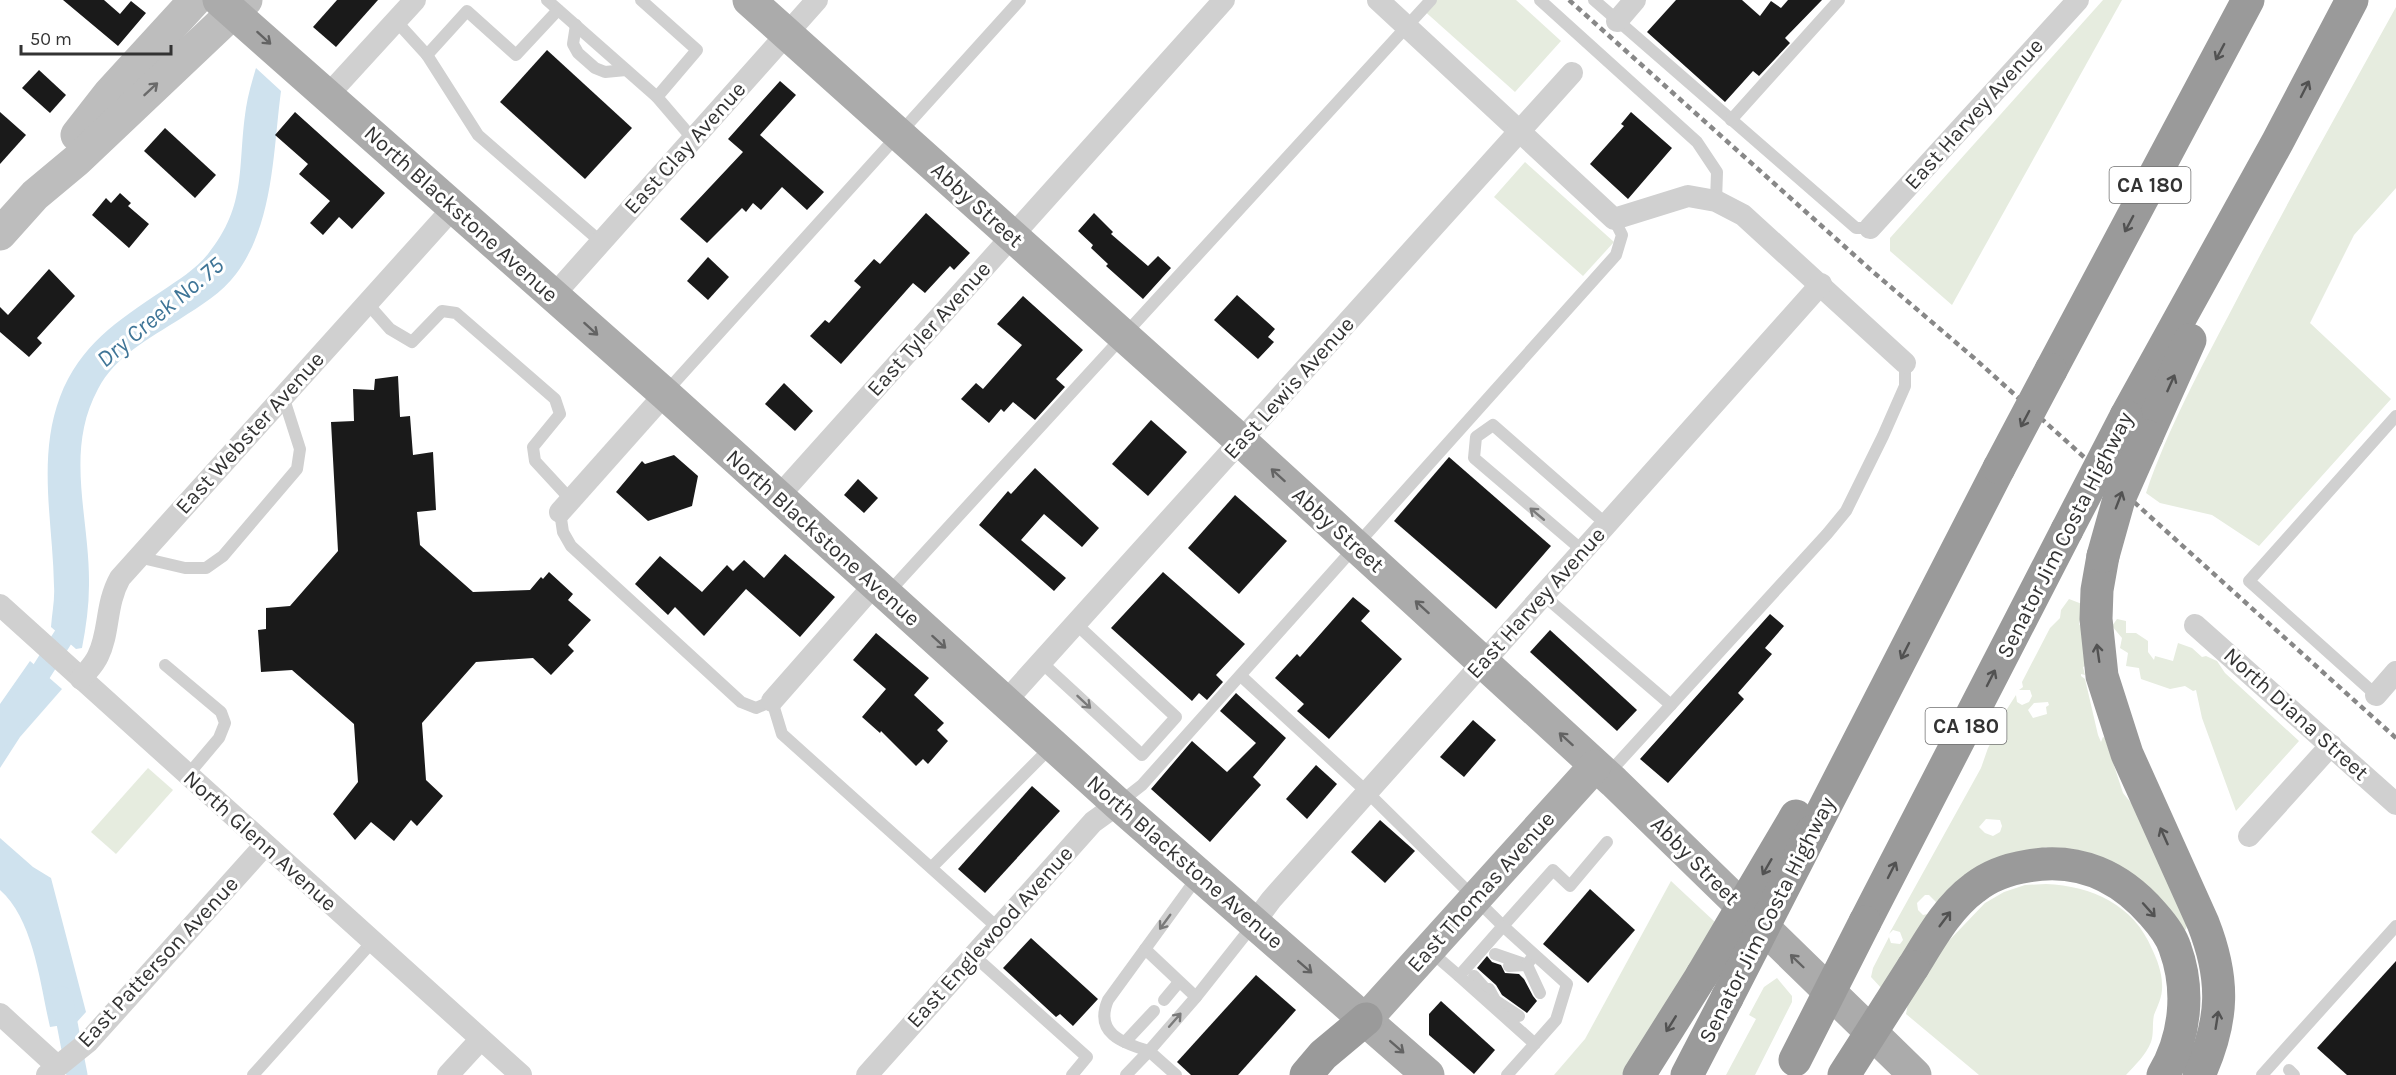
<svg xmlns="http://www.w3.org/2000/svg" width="2396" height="1075" font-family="Karla,sans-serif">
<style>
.green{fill:#e6ecdf;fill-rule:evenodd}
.water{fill:#cfe2ee}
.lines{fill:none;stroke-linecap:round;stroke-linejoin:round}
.canal{stroke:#cfe2ee;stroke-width:21}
.building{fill:#1a1a1a}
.lane{stroke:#d0d0d0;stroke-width:12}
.street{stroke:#d0d0d0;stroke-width:22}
.secondary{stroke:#bdbdbd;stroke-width:33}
.primary{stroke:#ababab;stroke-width:33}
.highway{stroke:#9a9a9a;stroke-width:33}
.rail{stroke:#888;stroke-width:4.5;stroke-dasharray:6 4.5;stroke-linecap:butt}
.highway-bridge{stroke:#9a9a9a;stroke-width:33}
.oneway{stroke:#636363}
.oneway2{stroke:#525252}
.oneway3{stroke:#6a6a6a}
.oneway4{stroke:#7a7a7a}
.labels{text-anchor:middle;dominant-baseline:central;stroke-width:6;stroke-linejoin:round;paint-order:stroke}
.shield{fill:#fff;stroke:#707070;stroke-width:1.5}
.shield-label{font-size:21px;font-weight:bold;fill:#333}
.street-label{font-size:22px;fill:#333;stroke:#fff}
.water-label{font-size:24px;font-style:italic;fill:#3f7597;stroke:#fff}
</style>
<rect width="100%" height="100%" fill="#fff"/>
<!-- green -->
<g class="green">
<path d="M1428 0H1516L1561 41 1515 92 1421 8Z"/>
<path d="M2103 0H2122L1952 305 1890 251V238Z"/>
<path d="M2396 7V188L2354 235 2310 323 2391 399 2259 546 2212 515 2160 503 2146 493C2168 428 2201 368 2233 307 2285 206 2341 107 2396 7Z"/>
<path d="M1525 162 1614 242 1583 276 1494 197Z"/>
<path d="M2069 599 2082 604 2083 607 2079 624 2083 630 2088 665 2083 667 2085 675 2081 674V676L2085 679 2098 735 2101 742 2103 737 2105 738 2123 793 2132 804 2187 924 2186 929 2184 931 2046 847 2027 853 1883 990 1871 977 1873 968 1889 937 1891 943 1900 944 1903 940 1900 932 1893 930 1889 934 1981 768 1988 748 1999 728 1996 726 2016 695 2017 702 2022 705 2029 702 2032 696 2030 690H2019L2023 687 2022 682 2050 628 2060 618 2061 610ZM2048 702 2049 705 2046 707 2047 714 2033 718 2028 710 2034 703ZM1986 819 2000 820 2002 826 2000 832 1993 836 1985 833 1979 827ZM1925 895H1929L1936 902 1932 913 1923 915 1918 910 1917 903Z"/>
<path d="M2117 619 2126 621V633H2136L2148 641V652L2154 660 2155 656 2173 661 2178 643 2192 648 2202 657 2206 656 2217 661 2225 673 2299 741 2236 811 2202 718 2196 690 2193 691 2185 686 2170 689 2141 679 2139 668 2126 666 2128 653 2120 648 2122 638 2112 626Z"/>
<path d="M148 768 173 790 116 854 91 832Z"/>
<path d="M1671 881 1716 923 1708 938 1622 1075H1554L1585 1039Z"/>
<path d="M2046 884C2092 886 2134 905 2152 949 2157 959 2162 973 2162 984 2163 996 2158 1005 2154 1015 2152 1024 2154 1034 2151 1042 2146 1055 2135 1065 2126 1075H1979L1906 1014 1909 998 1940 950 1985 903 2004 892 2025 885Z"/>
<path d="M1777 978 1792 996V1002L1755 1075H1726L1756 1019 1749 1015 1764 987Z"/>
</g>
<!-- water -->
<g class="water">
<path d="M256 68 281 91C273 151 274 223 236 274 222 293 200 306 180 319 150 338 115 356 98 389 64 452 90 517 89 585 89 606 86 627 82 648L76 649 51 627C52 613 55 599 54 586 53 523 37 458 60 397 80 345 117 321 162 291 178 280 195 270 208 254 248 204 237 166 246 108 248 95 252 81 256 68Z"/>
<path d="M30 661 62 689 20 737 0 768V704Z"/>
<path d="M0 838 33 867 51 878 86 1012 76 1023 50 1027C40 984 34 920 0 890Z"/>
</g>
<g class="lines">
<!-- canal -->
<g class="canal">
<path d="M0 737 69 628 71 612"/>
<path d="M62 997 77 1075"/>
</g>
</g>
<!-- building -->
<g class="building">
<path d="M63 0H104L120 14 131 1 146 13 118 46Z"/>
<path d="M337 0H378L336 47 313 27Z"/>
<path d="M1676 0H1742L1760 16 1771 1 1781 8 1788 0H1822L1785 38 1790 43 1759 76 1753 71 1725 102 1647 32Z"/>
<path d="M547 50 632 128 585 179 500 102Z"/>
<path d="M39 70 66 95 50 113 22 88Z"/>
<path d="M780 81 796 95 760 135 824 192 807 210 782 187 761 210 753 203 746 212 742 208 707 243 680 219 743 152 728 139Z"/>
<path d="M0 112 26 135 0 164Z"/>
<path d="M295 112 385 193 352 229 339 217 323 235 310 223 330 201 299 174 308 164 275 135Z"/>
<path d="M1631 112 1672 148 1628 199 1590 164 1624 126 1621 124Z"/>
<path d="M165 128 216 175 195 198 144 151Z"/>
<path d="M120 193 131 203 128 206 149 224 129 248 92 215 106 198 111 203Z"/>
<path d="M926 213 970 253 954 270 950 266 925 293 913 283 841 364 810 336 825 320 829 323 861 287 854 281 874 259 880 264Z"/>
<path d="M1094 213 1113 232 1111 234 1148 266 1158 256 1171 268 1143 299 1106 266 1108 264 1091 248 1093 245 1078 231Z"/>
<path d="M708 257 729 277 708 300 687 281Z"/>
<path d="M49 269 75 296 37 338 42 343 29 357 0 332V307L8 315Z"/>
<path d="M1237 295 1275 329 1268 337 1274 342 1258 359 1214 320Z"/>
<path d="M1023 296 1083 350 1056 379 1065 387 1035 420 1013 402 1004 412 1001 409 989 423 961 399 976 383 983 389 1022 345 997 324Z"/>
<path d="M398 376 400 417 410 416 413 455 433 452 436 510 417 512 420 545 473 592 530 590 541 577 543 579 549 572 573 594 568 600 591 620 568 645 574 651 551 675 533 658 476 662 422 723 426 780 443 796 417 826 411 820 394 841 371 822 355 840 333 814 358 782 354 724 292 670 261 672 258 630 266 629V608L290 606 338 551 331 422 354 421 353 389 374 390 375 379Z"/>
<path d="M784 383 813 411 795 431 765 404Z"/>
<path d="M1151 420 1187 452 1148 496 1112 464Z"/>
<path d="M674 455 698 476 692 506 648 521 616 492 642 461 645 464Z"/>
<path d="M1449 457 1551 546 1496 609 1394 521Z"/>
<path d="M1035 468 1099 528 1082 547 1044 514 1021 540 1066 578 1054 591 979 525 1008 491 1011 494Z"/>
<path d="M858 479 878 498 864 513 844 495Z"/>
<path d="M1235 495 1287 541 1239 594 1188 548Z"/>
<path d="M785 554 835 597 800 637 746 589 704 636 675 607 668 615 635 584 660 556 702 592 727 565 733 571 744 560 764 578Z"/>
<path d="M1163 572 1245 644 1216 675 1223 682 1207 700 1199 693 1192 701 1111 628Z"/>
<path d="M1353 597 1370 611 1361 621 1402 659 1329 739 1297 711 1304 704 1275 678 1297 654 1300 657Z"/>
<path d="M1770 614 1784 626 1765 648 1772 654 1738 693 1744 699 1668 783 1640 759Z"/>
<path d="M1550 630 1637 710 1617 731 1530 652Z"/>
<path d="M876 633 929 678 914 695 944 723 937 730 948 741 928 764 923 759 916 766 881 731 880 733 862 717 886 689 853 660Z"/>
<path d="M1236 693 1286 738 1253 777 1261 785 1210 842 1151 789 1192 741 1227 772 1256 743 1220 711Z"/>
<path d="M1473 720 1496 740 1464 777 1440 757Z"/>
<path d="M1316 765 1337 784 1307 819 1286 799Z"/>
<path d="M1032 786 1060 811 985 893 958 869Z"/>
<path d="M1380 820 1415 851 1385 883 1351 852Z"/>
<path d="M1590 889 1635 930 1588 983 1543 944Z"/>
<path d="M1031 938 1098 999 1073 1026 1060 1014 1056 1017 1003 968Z"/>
<path d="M1487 956 1492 962 1501 965 1505 973 1519 974 1524 979 1533 996 1537 1001 1527 1013 1502 995 1496 985 1477 968Z"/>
<path d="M2396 961V1075H2347L2317 1048Z"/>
<path d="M1256 975 1296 1010 1238 1075H1191L1177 1062Z"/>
<path d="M1441 1001 1495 1050 1474 1074 1429 1035V1014Z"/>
</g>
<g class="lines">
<!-- lane -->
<g class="lane">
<path d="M547 0 657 97"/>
<path d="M641 0 697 50 657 97 693 139"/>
<path d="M1540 0 1697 142 1717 172 1716 201"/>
<path d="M1594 0 1856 228H1870"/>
<path d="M396 21 427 55 478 135 601 242"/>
<path d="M576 25 573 44 578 53 595 68 605 72 626 70"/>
<path d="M427 55 467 11 516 55 558 10"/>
<path d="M1731 120 1839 0"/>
<path d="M367 303 390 329 412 342 442 311 456 313 555 399 560 414 533 447 535 461 571 500"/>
<path d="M665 393 1020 0"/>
<path d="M560 512 563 532 571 546 741 702 756 708 772 701 782 734 998 928"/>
<path d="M1583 551 1474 458 1476 437 1493 425 1606 524"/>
<path d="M138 557 185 568H206L223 556 297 469 300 449 283 396"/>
<path d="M887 594 1431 0"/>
<path d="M1543 595 1671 705"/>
<path d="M1041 662 1142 755 1176 717 1076 624"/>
<path d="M165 665 221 712 225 723 219 738 187 776"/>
<path d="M1241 676 1367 792 1503 926 1553 870 1570 886 1607 842"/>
<path d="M2376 695 2249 581 2396 416"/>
<path d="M1607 775 1827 534 1846 511 1883 436 1905 386V363"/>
<path d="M1119 803 1142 785 1616 255 1622 235 1614 219"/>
<path d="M932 867 1052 746"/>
<path d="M1199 875 1108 1000C1094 1033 1122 1043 1149 1051L1196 997 1253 925"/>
<path d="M1145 949 1196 997"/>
<path d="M1430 951 1459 976"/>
<path d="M1495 954 1527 965 1509 966"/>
<path d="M973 955 1087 1057 1072 1075"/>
<path d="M1531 959 1527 965 1540 993"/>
<path d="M1474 976 1495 1000 1489 989"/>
<path d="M1164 1000 1179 982"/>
<path d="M1496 1001 1519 1016"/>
<path d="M1125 1042 1154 1011"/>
<path d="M2289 1070 2294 1075"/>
<path d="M253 1075 373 941"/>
<path d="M1126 1075 1149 1051 1176 1075"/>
<path d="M1507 1075 1556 1020 1567 984 1503 926 1459 976 1535 1044"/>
<path d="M2262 1075 2396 926"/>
</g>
<!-- street -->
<g class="street">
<path d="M1378 0 1614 219 1688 196 1716 201 1743 215 1905 363"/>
<path d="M1617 21 1635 0"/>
<path d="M328 95 415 0"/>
<path d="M1870 228 2078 0"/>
<path d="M553 296 817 0"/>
<path d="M778 497 1224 0"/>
<path d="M560 512 665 394"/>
<path d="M0 605 521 1075"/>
<path d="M2195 625 2396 804"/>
<path d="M81 679C87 671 94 665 98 656 110 632 105 605 120 578L454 207"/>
<path d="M2376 695 2396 672"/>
<path d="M772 701 875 584"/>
<path d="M1005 702 1572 73"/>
<path d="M2249 836 2331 745"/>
<path d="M1254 923 1271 900 1821 284"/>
<path d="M0 1014 57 1066"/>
<path d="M47 1075 88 1042 265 845"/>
<path d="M448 1075 480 1040"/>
<path d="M867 1075 1093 822 1118 804"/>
</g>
<!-- secondary -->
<g class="secondary">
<path d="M77 135 109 94 195 0"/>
<path d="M0 234 35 195 77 160 246 0"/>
</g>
<!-- primary -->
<g class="primary">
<path d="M219 0 665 394 1118 804 1428 1075"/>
<path d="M749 0 1241 441 1614 782 1915 1075"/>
<path d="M1366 1019 1595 766"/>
</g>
<!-- highway -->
<g class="highway">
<path d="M2051 370 2248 0"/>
<path d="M2126 416 2278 141 2352 0"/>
<path d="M2147 436 2190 340"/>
<path d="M2103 556 2097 590 2096 619 2102 676 2127 754 2203 923C2225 979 2224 1020 2199 1075"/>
<path d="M1812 832 1999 468"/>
<path d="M1865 922 2067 530"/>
<path d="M1913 967C1930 940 1947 908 1974 888 1989 876 2009 869 2028 866 2078 857 2120 876 2153 914 2161 923 2171 935 2175 948 2190 989 2186 1037 2163 1075"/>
<path d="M1306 1075 1323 1055 1366 1019"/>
<path d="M1639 1075 1702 975"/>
<path d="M1687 1075 1727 998"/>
</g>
<!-- rail -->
<path class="rail" d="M1569 0 1872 271 1974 358 2396 738"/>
<!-- highway-bridge -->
<g class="highway-bridge">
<path d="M1999 468 2051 370"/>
<path d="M2067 530 2126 416"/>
<path d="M2103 556 2119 499 2147 436"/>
<path d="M1702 975 1796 816"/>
<path d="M1727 998 1812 832"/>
<path d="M1795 1060 1865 922"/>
<path d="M1844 1075 1913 967"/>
</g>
</g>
<!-- one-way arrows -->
<defs><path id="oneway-shaft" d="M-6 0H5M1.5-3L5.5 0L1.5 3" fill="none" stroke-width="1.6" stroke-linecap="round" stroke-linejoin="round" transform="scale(1.5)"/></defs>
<g class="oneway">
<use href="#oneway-shaft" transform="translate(264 38) rotate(42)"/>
<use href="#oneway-shaft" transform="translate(591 329) rotate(42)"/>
<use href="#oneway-shaft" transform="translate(1278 475) rotate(-138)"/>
<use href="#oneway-shaft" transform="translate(1422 607) rotate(-138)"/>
<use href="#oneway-shaft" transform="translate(939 642) rotate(42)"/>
<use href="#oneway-shaft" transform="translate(1566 739) rotate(-138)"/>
<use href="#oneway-shaft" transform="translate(1797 961) rotate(-136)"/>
<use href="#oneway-shaft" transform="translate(1305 967) rotate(41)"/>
<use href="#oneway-shaft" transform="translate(1397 1047) rotate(41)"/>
</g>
<g class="oneway2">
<use href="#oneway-shaft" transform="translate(2220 52) rotate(118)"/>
<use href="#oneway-shaft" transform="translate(2305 89) rotate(-63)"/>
<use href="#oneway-shaft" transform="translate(2129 224) rotate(118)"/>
<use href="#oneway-shaft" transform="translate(2171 383) rotate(-66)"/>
<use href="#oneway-shaft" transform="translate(2025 419) rotate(118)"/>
<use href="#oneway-shaft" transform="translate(2119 500) rotate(-69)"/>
<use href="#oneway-shaft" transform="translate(1905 651) rotate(117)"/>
<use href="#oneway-shaft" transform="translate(2098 653) rotate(-98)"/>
<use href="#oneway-shaft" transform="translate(1991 678) rotate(-63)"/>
<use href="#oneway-shaft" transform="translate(2164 836) rotate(-114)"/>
<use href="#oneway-shaft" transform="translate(1767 867) rotate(120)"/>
<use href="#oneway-shaft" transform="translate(1892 870) rotate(-63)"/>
<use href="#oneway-shaft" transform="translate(2149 910) rotate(48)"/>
<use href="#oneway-shaft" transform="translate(1945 919) rotate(-53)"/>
<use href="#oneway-shaft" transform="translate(2217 1020) rotate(-81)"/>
<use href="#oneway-shaft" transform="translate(1671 1024) rotate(122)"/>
</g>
<use class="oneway3" href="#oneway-shaft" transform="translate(151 89) rotate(-43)"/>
<g class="oneway4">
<use href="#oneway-shaft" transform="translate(1537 514) rotate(-140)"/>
<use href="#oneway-shaft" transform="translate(1084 702) rotate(43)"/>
<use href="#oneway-shaft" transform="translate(1165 922) rotate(126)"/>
<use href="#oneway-shaft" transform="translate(1175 1020) rotate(-49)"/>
</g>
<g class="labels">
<!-- shield labels -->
<g class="shield">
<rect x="2109.5" y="167" width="81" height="36" rx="4.5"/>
<rect x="1925.5" y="708" width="81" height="36" rx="4.5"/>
</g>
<g class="shield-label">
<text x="2150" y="185">CA 180</text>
<text x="1966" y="726">CA 180</text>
</g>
<!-- street labels -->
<g class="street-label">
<text transform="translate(1974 114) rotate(-48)">East Harvey Avenue</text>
<text transform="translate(685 148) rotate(-48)">East Clay Avenue</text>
<text transform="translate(977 205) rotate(42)">Abby Street</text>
<text transform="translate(461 214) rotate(42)">North Blackstone Avenue</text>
<text transform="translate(929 329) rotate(-48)">East Tyler Avenue</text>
<text transform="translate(1289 388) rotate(-48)">East Lewis Avenue</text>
<text transform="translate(250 433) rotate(-48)">East Webster Avenue</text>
<text transform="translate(1338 530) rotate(42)">Abby Street</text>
<text transform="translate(2065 535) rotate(-63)">Senator Jim Costa Highway</text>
<text transform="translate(823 538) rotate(42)">North Blackstone Avenue</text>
<text transform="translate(1536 603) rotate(-48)">East Harvey Avenue</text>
<text transform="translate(2296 714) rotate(42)">North Diana Street</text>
<text transform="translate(260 841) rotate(42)">North Glenn Avenue</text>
<text transform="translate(1695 861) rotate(45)">Abby Street</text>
<text transform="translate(1185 862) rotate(41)">North Blackstone Avenue</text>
<text transform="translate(1481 892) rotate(-48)">East Thomas Avenue</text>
<text transform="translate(1767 920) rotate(-63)">Senator Jim Costa Highway</text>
<text transform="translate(990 937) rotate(-48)">East Englewood Avenue</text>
<text transform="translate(158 962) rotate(-47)">East Patterson Avenue</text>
</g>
<!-- water labels -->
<g class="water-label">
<text transform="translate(160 312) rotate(-40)">Dry Creek No. 75</text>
</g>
</g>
<!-- scale -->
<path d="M21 45v9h150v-9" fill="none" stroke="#333333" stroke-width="3"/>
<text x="30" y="45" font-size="18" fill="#333333" stroke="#ffffff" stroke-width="4.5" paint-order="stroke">50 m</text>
</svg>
